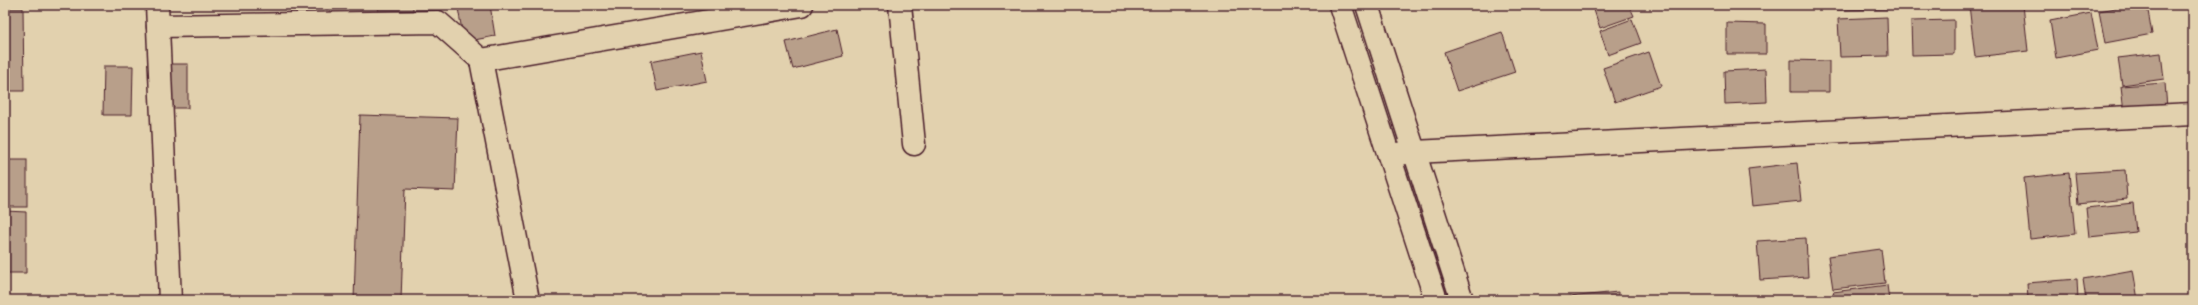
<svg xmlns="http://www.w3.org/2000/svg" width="2198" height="305" font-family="Dekko,sans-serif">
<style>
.building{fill:#b89f8a;stroke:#4a1f2b}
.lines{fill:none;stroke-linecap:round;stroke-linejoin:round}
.minor-casing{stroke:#4a1f2b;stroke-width:25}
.secondary-casing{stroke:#4a1f2b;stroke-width:25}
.minor{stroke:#e2d1ae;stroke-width:22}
.secondary{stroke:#e2d1ae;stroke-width:22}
</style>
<rect width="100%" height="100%" fill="#e2d1ae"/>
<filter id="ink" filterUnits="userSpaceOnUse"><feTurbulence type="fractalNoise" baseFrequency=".025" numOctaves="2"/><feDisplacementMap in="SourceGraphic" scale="8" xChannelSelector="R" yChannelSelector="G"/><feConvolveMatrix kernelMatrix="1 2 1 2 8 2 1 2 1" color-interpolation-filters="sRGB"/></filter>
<g filter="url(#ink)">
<!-- building -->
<g class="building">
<rect x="378" y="5" width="35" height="10"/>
<path d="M473 5H490L495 36 464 42 458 8Z"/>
<path d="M617 5H633L617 8Z"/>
<path d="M1599 5H1629L1634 16 1600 28 1593 7Z"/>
<path d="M1837 5H1889V9L1837 10Z"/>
<path d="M1969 5H2023L2028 51 1975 57Z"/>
<path d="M2132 5H2147L2152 34 2105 43 2099 11Z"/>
<path d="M5 8H23L24 91H5Z"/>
<path d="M2091 13 2098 50 2056 58 2050 21Z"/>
<path d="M1887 17 1888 56 1840 57 1838 19Z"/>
<path d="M1632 19 1641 43 1608 55 1600 31Z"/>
<path d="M1954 20V54L1912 55 1911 21Z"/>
<path d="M1727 23 1766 24V54H1727Z"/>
<path d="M837 29 843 56 793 69 786 42Z"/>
<path d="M1502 32 1515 72 1457 91 1444 52Z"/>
<path d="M701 51 707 81 657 91 651 61Z"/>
<path d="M1649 52 1661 86 1615 102 1603 68Z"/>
<path d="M2161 53 2164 79 2122 85 2118 58Z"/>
<path d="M1791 60 1829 61V92H1791Z"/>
<rect x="164" y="64" width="24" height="44"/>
<path d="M104 66H133L132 115H103Z"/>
<path d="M1766 69 1767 102 1725 104 1724 71Z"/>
<path d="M2165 83 2167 108 2124 112 2121 86Z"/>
<path d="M360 115 458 118 455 191 405 189 401 300H354Z"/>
<rect x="5" y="160" width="22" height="47"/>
<path d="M1797 163 1801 201 1752 206 1748 169Z"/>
<path d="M2125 170 2127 199 2078 204 2075 173Z"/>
<path d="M2069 173 2075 234 2030 239 2024 178Z"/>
<path d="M2133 203 2136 232 2089 237 2086 208Z"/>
<path d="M5 211 26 212V273H5Z"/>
<path d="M1806 238 1808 277 1760 280 1757 241Z"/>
<path d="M1881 249 1885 283 1833 289 1828 256Z"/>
<path d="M2133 270 2138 300H2086L2083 279Z"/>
<path d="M2077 279 2078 300H2028L2027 283Z"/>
<path d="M1887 285 1889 300H1835L1833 292Z"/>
<path d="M1618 292V300H1570L1569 297Z"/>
</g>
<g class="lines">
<!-- minor casing -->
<g class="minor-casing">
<g id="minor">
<path d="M157 5 170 300"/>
<path d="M900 5 914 144"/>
<path d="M158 26 438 22 481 60"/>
<path d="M1389 155 1414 152 2193 114"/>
<path d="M528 300 481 60 802 5"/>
</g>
</g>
<!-- secondary casing -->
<g class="secondary-casing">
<g id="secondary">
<path d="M1340 5 1436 300"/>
<path d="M1367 5 1462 300"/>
</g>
</g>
<!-- minor -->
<use href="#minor" class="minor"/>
<!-- secondary -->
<use href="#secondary" class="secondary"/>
</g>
</g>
<!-- margin -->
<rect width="2198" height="305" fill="none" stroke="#e2d1ae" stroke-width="20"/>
<rect x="10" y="10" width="2178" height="285" fill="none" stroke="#4a1f2b" stroke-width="1.5" filter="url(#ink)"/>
</svg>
